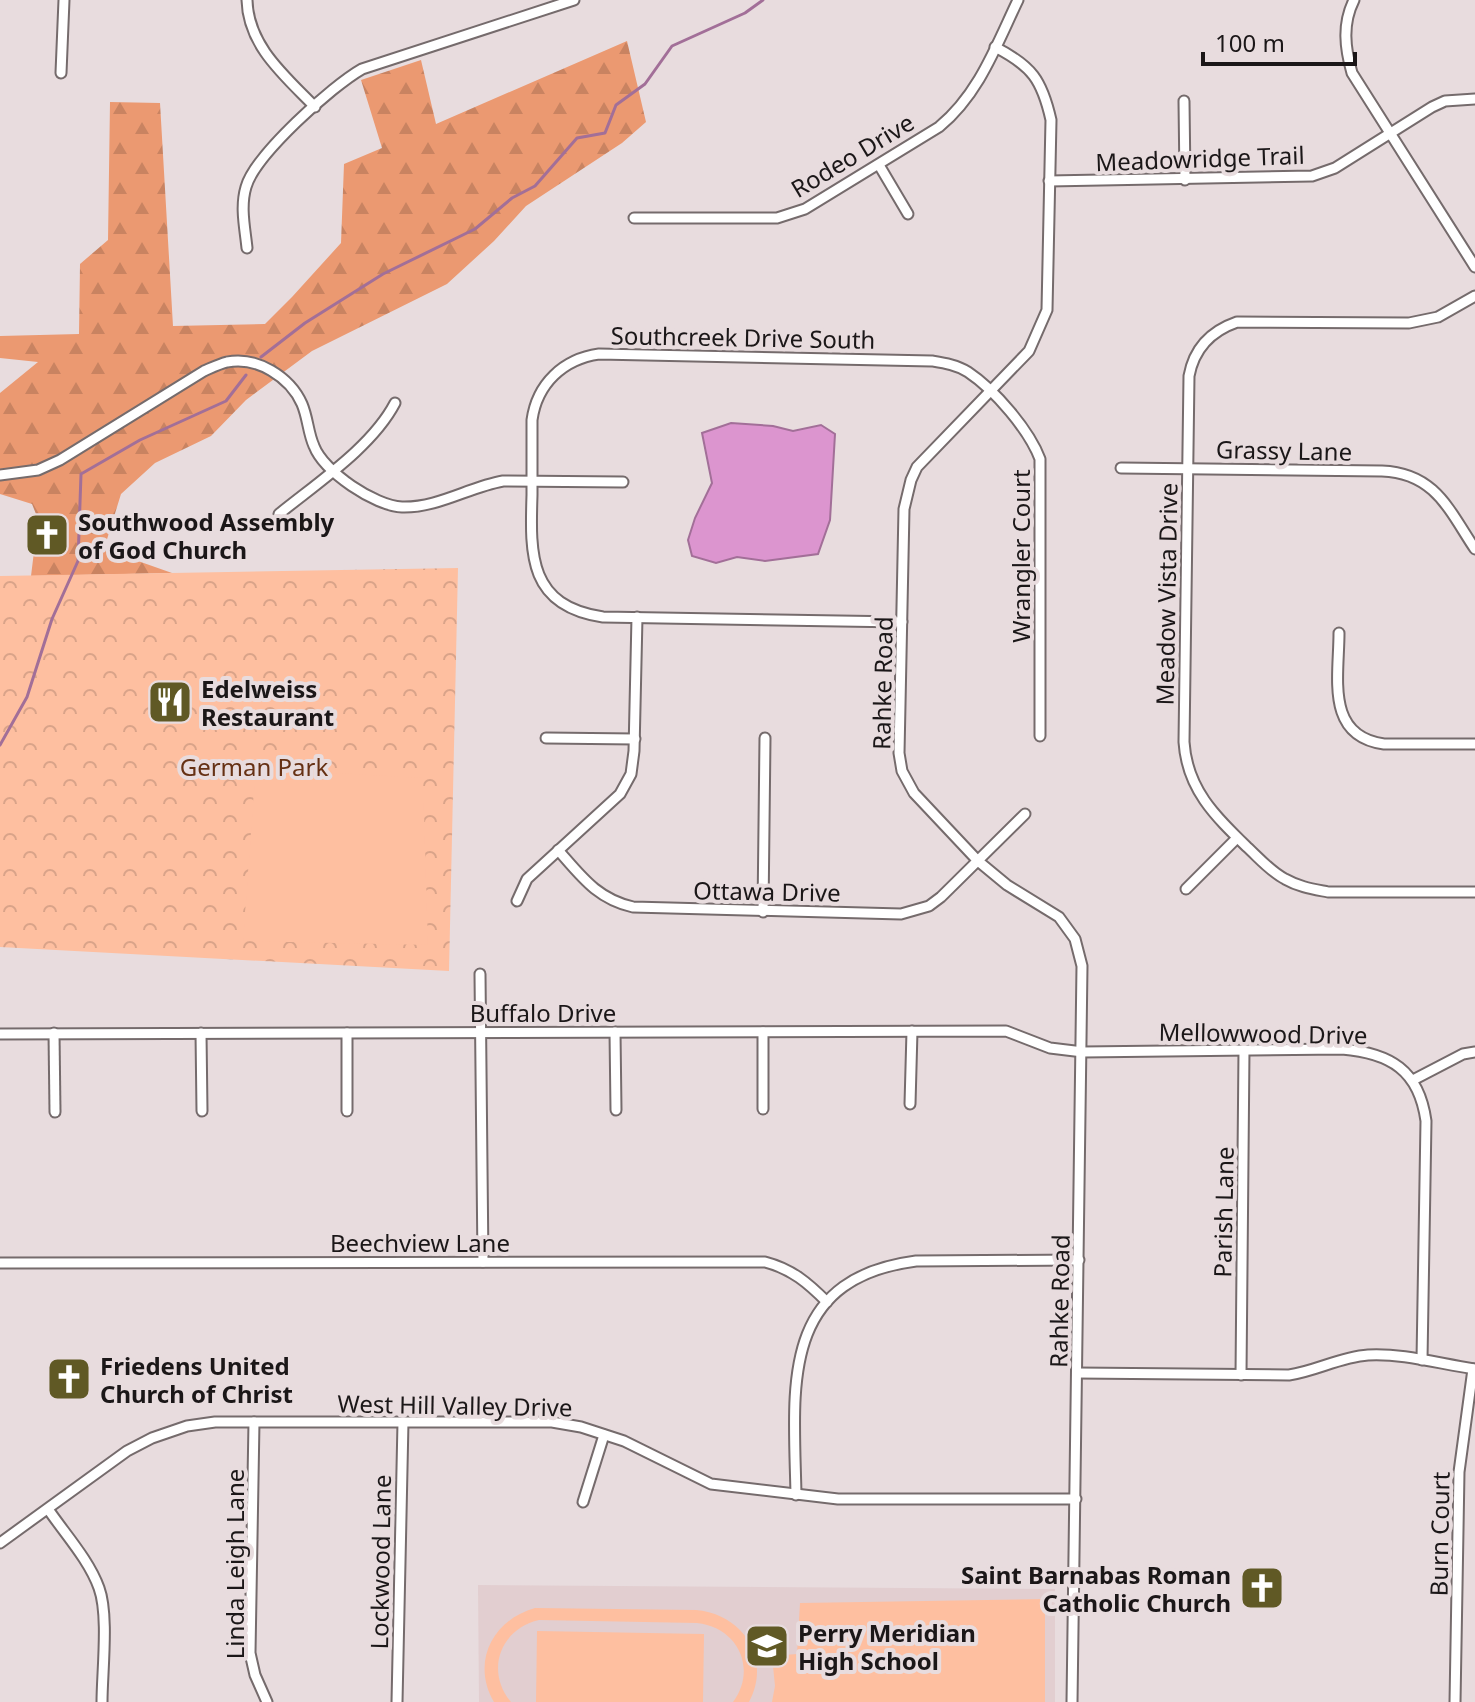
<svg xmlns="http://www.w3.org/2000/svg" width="1475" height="1702" font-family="'Noto Sans',sans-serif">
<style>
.built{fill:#e2ced0}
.forest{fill:url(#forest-firs)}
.park{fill:url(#park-crowns)}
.pitch{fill:#febfa0}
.water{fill:#dc95cf;stroke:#a26f98;stroke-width:2}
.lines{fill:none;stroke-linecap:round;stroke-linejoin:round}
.stream{stroke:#a26f98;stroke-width:3}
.minor-casing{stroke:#756b6c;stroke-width:13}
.minor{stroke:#fff;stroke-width:9}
.labels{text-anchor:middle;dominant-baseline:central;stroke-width:8;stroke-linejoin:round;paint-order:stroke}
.street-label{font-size:24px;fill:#1b1718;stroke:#e8dcde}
.poi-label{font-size:24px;font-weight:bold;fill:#1b1718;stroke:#e8dcde;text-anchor:start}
.park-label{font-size:24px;fill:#663114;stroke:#e8dcde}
</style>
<defs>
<pattern id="forest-firs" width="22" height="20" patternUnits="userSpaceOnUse" patternTransform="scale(2)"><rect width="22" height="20" fill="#eb9971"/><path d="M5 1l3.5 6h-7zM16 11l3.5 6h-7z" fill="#c98361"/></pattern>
<pattern id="park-crowns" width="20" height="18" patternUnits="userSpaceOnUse" patternTransform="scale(2)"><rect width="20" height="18" fill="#febfa0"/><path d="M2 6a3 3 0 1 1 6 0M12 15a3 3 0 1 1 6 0" fill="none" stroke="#d9a389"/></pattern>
</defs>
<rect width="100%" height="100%" fill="#e8dcde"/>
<!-- built -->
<path class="built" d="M478 1585 1055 1589V1702H479Z"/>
<!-- forest -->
<path class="forest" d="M627 41 646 122 622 143 526 206 494 241 447 284 312 351 246 400 211 436 155 463 121 494 104 549 172 573 31 576 38 519 32 504 0 494V393L38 362 0 358V336L79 334 80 264 108 240 110 102 160 103 173 326 265 324 292 297 341 243 344 164 382 148 361 80 421 60 436 124Z"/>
<!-- park -->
<path class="park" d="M458 568 449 971 0 947V576Z"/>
<!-- pitch -->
<g class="pitch">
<path d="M334 773 423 778 428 945 243 941 255 776Z"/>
<path d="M1045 1599V1702H772L775 1686 772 1656 797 1654 800 1603Z"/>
<path d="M535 1608 696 1610C743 1614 772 1659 749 1702H733C758 1668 737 1627 697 1623L539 1620C500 1629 485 1671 511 1702H494C471 1663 492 1620 535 1608Z"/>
<path d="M537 1631 704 1634 703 1702H536Z"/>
</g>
<!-- water -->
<path class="water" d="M731 423 773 426 793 431 821 425 835 434 830 520 818 554 765 561 737 557 716 563 692 556 688 540 695 518 712 483 702 433Z"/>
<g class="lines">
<!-- stream -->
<g class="stream">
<path d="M261 357 305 323 383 274 475 229 512 198 535 186 577 138 605 133 616 105 645 84 672 46 745 13 763 0"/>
<path d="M0 745 27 697 52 619 78 561 81 474 140 440 226 401 246 375"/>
</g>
<!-- minor casing -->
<g class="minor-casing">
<g id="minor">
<path d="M247 0C248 46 285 76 315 107"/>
<path d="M1354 0C1342 24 1345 48 1352 73L1475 267"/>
<path d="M995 47C1032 66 1042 80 1051 120L1047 310 1029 351 917 467 911 480 904 509 899 753 902 771 914 793 978 861 1007 885 1059 917 1075 939 1082 966 1072 1702"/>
<path d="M61 73 64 0"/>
<path d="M1184 101 1185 180"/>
<path d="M879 165 908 214"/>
<path d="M1049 181 1312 176 1335 168 1432 107 1445 101 1475 99"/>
<path d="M634 218H777L805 209 939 127C979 94 996 46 1018 0"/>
<path d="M247 248C245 228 240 207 246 187 255 155 332 86 362 69L574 0"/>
<path d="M1475 296 1438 317 1409 323 1237 322C1211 331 1194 349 1189 376L1184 742C1187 789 1215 816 1247 847 1259 858 1271 872 1285 879 1299 887 1313 889 1328 892H1475"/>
<path d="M1121 468 1382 471C1435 473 1449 510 1475 549"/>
<path d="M0 475 38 470 60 460 204 371C211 368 219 364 227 362 257 356 290 377 302 404 308 418 308 433 314 446 324 472 375 506 402 507 438 508 469 487 503 481L623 482"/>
<path d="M279 514C317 483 372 447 395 403"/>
<path d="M902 622 603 617C529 606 530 556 532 495 532 470 532 445 532 420 537 384 563 359 599 354L932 361C944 363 957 365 968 372 995 390 1029 430 1040 459V736"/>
<path d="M1339 633C1339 677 1325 736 1384 744H1475"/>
<path d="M546 738 635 739"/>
<path d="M558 850C581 876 597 899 633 907L901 914 929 906 941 897 1025 814"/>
<path d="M1186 889 1237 838"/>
<path d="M517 901 527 879 620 794 631 774 634 751 637 617"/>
<path d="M763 912 765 738"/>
<path d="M480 974 483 1262"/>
<path d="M615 1032 616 1110"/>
<path d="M763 1032V1109"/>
<path d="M54 1033 55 1112"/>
<path d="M201 1033 202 1111"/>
<path d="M347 1033V1111"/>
<path d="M0 1034 1006 1031 1050 1048 1083 1052 1342 1049C1390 1053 1419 1070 1426 1121L1422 1360"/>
<path d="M1413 1080 1463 1054 1475 1052"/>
<path d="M910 1104 912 1031"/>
<path d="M0 1263 765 1262C792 1269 808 1283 827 1302"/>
<path d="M1077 1373 1289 1375C1316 1371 1340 1357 1368 1355 1403 1353 1440 1364 1475 1369"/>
<path d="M1241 1375 1244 1050"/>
<path d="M254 1422 250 1653 255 1675 267 1702"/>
<path d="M796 1495C794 1389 778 1279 916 1261L1079 1260"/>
<path d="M583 1502 604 1435"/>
<path d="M48 1509C65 1534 89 1560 99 1588 109 1615 102 1672 102 1702"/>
<path d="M0 1543 127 1451 152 1438 187 1426 215 1422H552L581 1427 624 1441 711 1484 838 1499H1076"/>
<path d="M397 1702 403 1422"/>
<path d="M1455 1702 1459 1472 1473 1369"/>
</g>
</g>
<!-- minor -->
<use href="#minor" class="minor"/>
</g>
<!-- icons -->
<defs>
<g id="church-square" transform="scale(2.3)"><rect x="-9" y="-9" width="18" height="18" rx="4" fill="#605925" stroke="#e8dcde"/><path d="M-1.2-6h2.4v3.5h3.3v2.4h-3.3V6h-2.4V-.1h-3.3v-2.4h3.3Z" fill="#fff"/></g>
<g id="restaurant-square" transform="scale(2.3)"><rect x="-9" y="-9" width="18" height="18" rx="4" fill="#605925" stroke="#e8dcde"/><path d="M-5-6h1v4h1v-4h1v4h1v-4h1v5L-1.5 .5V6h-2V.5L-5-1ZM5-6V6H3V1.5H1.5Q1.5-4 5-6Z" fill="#fff"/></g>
<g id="school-square" transform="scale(2.3)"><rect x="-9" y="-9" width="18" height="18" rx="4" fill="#605925" stroke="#e8dcde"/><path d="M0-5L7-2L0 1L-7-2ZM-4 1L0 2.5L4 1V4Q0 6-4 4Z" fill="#fff"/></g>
</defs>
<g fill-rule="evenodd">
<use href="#church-square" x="47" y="535"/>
<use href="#restaurant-square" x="170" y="702"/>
<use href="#church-square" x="69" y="1379"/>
<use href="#church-square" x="1262" y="1588"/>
<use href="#school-square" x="767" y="1646"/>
</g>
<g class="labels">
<!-- street labels -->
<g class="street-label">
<text transform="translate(852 155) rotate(-31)">Rodeo Drive</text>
<text transform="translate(1200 158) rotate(-2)">Meadowridge Trail</text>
<text transform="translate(743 337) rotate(1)">Southcreek Drive South</text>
<text transform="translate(1284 450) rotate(1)">Grassy Lane</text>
<text transform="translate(1020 556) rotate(-90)">Wrangler Court</text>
<text transform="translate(1166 594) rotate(-89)">Meadow Vista Drive</text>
<text transform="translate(882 683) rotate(-89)">Rahke Road</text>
<text transform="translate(767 891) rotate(1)">Ottawa Drive</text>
<text x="543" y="1012">Buffalo Drive</text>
<text transform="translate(1263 1033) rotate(1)">Mellowwood Drive</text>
<text transform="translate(1223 1212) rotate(-89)">Parish Lane</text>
<text x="420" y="1242">Beechview Lane</text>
<text transform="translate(1059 1301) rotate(-89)">Rahke Road</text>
<text transform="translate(455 1405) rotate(1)">West Hill Valley Drive</text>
<text transform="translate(1439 1534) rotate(-89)">Burn Court</text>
<text transform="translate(380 1562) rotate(-89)">Lockwood Lane</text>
<text transform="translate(234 1564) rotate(-90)">Linda Leigh Lane</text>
</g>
<!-- poi labels -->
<g class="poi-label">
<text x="78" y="521">Southwood Assembly<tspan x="78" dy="28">of God Church</tspan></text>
<text x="201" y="688">Edelweiss<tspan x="201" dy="28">Restaurant</tspan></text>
<text x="100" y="1365">Friedens United<tspan x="100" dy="28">Church of Christ</tspan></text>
<text x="1231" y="1574" text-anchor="end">Saint Barnabas Roman<tspan x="1231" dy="28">Catholic Church</tspan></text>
<text x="798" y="1632">Perry Meridian<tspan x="798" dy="28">High School</tspan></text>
</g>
<!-- park labels -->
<g class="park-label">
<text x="254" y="766">German Park</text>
</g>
</g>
<!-- scale -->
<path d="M1203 52v12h152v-12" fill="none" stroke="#1b1718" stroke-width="4"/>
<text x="1215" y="52" font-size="24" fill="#1b1718" stroke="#e8dcde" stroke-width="6" paint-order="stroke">100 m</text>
</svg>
